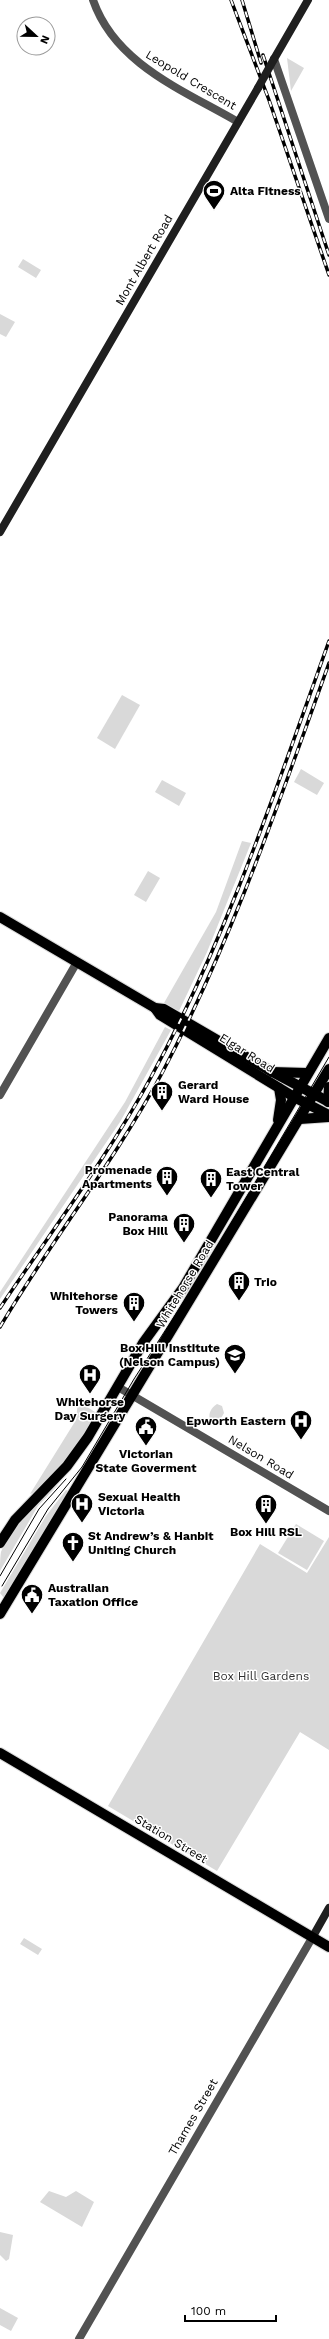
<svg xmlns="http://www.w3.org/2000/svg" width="329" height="2339" font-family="'Work Sans',sans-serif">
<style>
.green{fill:#d9d9d9}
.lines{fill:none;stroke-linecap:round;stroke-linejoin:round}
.primary-casing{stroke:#dbdbdb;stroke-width:12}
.tertiary{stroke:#525252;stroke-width:8}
.secondary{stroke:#1f1f1f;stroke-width:8}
.primary{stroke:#000;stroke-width:10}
.tram{stroke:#000;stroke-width:1}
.rail-casing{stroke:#000;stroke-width:3.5}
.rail{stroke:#fff;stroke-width:2;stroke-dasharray:6;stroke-linecap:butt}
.secondary-bridge{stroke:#1f1f1f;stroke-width:8}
.labels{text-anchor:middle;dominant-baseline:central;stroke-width:3;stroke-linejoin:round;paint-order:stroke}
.street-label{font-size:12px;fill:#000;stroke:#fff}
.poi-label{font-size:12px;font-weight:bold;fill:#000;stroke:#fff;text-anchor:start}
.park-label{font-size:12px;fill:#303030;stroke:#fff}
</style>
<rect width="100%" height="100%" fill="#fff"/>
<!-- green -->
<g class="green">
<path d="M287 58 304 68 291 91Z"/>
<path d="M23 259 41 270 36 278 18 267Z"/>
<path d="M0 314 15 322 6 337 0 334Z"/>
<path d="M122 695 140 705 115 749 97 738Z"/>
<path d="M301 769 324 783 317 795 294 782Z"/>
<path d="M162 780 186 793 179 806 155 792Z"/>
<path d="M242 841 251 843 207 952 179 1011 164 1003 216 912Z"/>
<path d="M148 871 160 878 146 902 134 895Z"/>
<path d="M165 1027 171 1030 120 1122 0 1299V1292L125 1102Z"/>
<path d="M78 1401 98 1414C87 1431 49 1490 30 1494L76 1420Z"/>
<path d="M217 1404 222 1406 224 1413 220 1420 214 1422 210 1420C208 1413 211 1408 217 1404Z"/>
<path d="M59 1484 38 1506 0 1571C0 1566 0 1558 1 1552 11 1524 36 1502 59 1484Z"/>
<path d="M66 1490 70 1492 4 1598 0 1593 46 1516Z"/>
<path d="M296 1524 324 1541 307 1570 278 1553Z"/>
<path d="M329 1537V1750L300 1732 217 1871 108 1806 260 1544 307 1573Z"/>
<path d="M24 1938 42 1949 38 1955 20 1944Z"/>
<path d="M49 2191 66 2197 76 2191 94 2202 82 2227 40 2202Z"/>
<path d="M0 2232 13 2235 9 2259 6 2261 0 2255Z"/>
<path d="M0 2308 18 2318 11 2331 0 2325Z"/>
</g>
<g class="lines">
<!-- primary casing -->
<g class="primary-casing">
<g id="primary">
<path d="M0 917 155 1008 164 1009 267 1069 329 1102"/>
<path d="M155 1008 160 1015 294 1097 329 1115"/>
<path d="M272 1072 307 1073"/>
<path d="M328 1102 329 1087"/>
<path d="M300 1119 329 1117"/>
<path d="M278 1120 281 1100 279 1088"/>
<path d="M0 1543 15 1520 67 1466 88 1437 143 1343 183 1288 329 1038"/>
<path d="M0 1614 329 1069"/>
<path d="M0 1753 329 1947"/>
</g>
</g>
<!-- tertiary -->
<g class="tertiary">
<path d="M93 0C115 64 183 90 238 122"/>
<path d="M274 59 329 219"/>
<path d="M0 1095 77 962"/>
<path d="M118 1387 329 1511"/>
<path d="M79 2339 312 1938"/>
</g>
<!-- secondary -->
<g class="secondary">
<path d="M274 59 308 0"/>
<path d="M0 532 258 88"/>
<path d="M312 1938 329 1908"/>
</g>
<!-- primary -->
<use href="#primary" class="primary"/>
<!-- tram -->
<g class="tram">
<path d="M0 1576 39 1509 66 1479"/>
<path d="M2 1586 48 1509 82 1467 134 1379 199 1278 329 1057"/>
</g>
<!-- rail casing -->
<g class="rail-casing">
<g id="rail">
<path d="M231 0 269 100 329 275"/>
<path d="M242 0 261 63"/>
<path d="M263 55 329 255"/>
<path d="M0 1308C50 1233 107 1158 150 1079 226 940 276 789 329 641"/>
<path d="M0 1327C51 1241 114 1162 161 1075 231 943 279 802 329 663"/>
</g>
</g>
<!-- rail -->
<use href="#rail" class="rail"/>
<!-- secondary-bridge -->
<path class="secondary-bridge" d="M258 88 274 59"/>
</g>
<!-- icons -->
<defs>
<g id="stadium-pin" transform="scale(1.15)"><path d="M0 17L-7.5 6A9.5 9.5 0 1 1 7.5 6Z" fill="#000" stroke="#fff"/><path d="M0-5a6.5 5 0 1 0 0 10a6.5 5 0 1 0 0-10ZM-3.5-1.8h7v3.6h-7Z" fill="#fff"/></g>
<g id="building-pin" transform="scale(1.15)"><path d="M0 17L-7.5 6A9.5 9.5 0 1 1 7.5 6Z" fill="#000" stroke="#fff"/><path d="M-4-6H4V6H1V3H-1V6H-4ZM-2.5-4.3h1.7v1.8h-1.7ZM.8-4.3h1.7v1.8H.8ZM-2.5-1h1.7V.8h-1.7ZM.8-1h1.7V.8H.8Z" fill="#fff"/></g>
<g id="university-pin" transform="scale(1.15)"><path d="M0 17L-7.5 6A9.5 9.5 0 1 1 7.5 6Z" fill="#000" stroke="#fff"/><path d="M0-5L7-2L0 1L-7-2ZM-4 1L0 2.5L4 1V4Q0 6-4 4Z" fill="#fff"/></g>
<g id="hospital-pin" transform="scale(1.15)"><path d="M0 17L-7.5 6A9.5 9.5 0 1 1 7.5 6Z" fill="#000" stroke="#fff"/><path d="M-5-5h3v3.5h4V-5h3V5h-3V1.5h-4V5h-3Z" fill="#fff"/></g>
<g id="civic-pin" transform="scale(1.15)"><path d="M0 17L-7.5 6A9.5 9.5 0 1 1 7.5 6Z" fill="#000" stroke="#fff"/><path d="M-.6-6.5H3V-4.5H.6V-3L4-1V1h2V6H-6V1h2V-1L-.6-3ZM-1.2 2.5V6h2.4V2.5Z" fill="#fff"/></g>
<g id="church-pin" transform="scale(1.15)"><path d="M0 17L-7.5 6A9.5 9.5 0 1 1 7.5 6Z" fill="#000" stroke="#fff"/><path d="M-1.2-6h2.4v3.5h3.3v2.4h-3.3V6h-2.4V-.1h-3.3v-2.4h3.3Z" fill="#fff"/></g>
</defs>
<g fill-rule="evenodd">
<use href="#stadium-pin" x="214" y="191"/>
<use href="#building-pin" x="162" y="1092"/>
<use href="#building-pin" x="167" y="1177"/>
<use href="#building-pin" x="211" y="1179"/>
<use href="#building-pin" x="184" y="1224"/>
<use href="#building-pin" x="239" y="1282"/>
<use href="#building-pin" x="134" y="1303"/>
<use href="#university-pin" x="235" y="1355"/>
<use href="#hospital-pin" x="90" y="1375"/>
<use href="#hospital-pin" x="301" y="1421"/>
<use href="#civic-pin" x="146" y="1427"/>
<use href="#hospital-pin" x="82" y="1504"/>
<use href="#building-pin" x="266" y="1505"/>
<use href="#church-pin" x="73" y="1543"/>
<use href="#civic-pin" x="32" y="1595"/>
</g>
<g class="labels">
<!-- street labels -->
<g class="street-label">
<text transform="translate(191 80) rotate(31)">Leopold Crescent</text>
<text transform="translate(144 260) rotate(-60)">Mont Albert Road</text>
<text transform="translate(247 1053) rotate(32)">Elgar Road</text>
<text transform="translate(185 1284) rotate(-59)">Whitehorse Road</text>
<text transform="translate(261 1457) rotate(31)">Nelson Road</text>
<text transform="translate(171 1839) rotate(31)">Station Street</text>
<text transform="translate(193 2117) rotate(-60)">Thames Street</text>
</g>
<!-- poi labels -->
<g class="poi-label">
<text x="230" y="191">Alta Fitness</text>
<text x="178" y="1085">Gerard<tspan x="178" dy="14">Ward House</tspan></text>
<text x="152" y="1170" text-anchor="end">Promenade<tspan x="152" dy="14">Apartments</tspan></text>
<text x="226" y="1172">East Central<tspan x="226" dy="14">Tower</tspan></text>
<text x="168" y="1217" text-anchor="end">Panorama<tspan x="168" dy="14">Box Hill</tspan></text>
<text x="254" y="1282">Trio</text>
<text x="118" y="1296" text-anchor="end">Whitehorse<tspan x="118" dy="14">Towers</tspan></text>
<text x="220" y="1348" text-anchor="end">Box Hill Institute<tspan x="220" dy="14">(Nelson Campus)</tspan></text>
<text x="90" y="1402" text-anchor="middle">Whitehorse<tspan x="90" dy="14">Day Surgery</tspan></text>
<text x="286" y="1421" text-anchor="end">Epworth Eastern</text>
<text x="146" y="1454" text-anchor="middle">Victorian<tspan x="146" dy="14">State Goverment</tspan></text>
<text x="98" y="1497">Sexual Health<tspan x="98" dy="14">Victoria</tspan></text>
<text x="266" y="1532" text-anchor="middle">Box Hill RSL</text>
<text x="88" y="1536">St Andrew’s &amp; Hanbit<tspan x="88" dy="14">Uniting Church</tspan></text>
<text x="48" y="1588">Australian<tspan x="48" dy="14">Taxation Office</tspan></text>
</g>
<!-- park labels -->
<g class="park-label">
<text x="261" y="1676">Box Hill Gardens</text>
</g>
</g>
<!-- north arrow -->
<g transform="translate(36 36) rotate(112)"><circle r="19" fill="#ffffff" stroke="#999999"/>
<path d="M0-3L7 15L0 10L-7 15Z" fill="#000000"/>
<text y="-6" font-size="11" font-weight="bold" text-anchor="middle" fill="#000000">N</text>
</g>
<!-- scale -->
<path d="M185 2315v6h91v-6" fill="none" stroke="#000000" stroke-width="2"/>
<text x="191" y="2315" font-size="12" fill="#000000" stroke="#ffffff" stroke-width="3" paint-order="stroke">100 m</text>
</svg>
